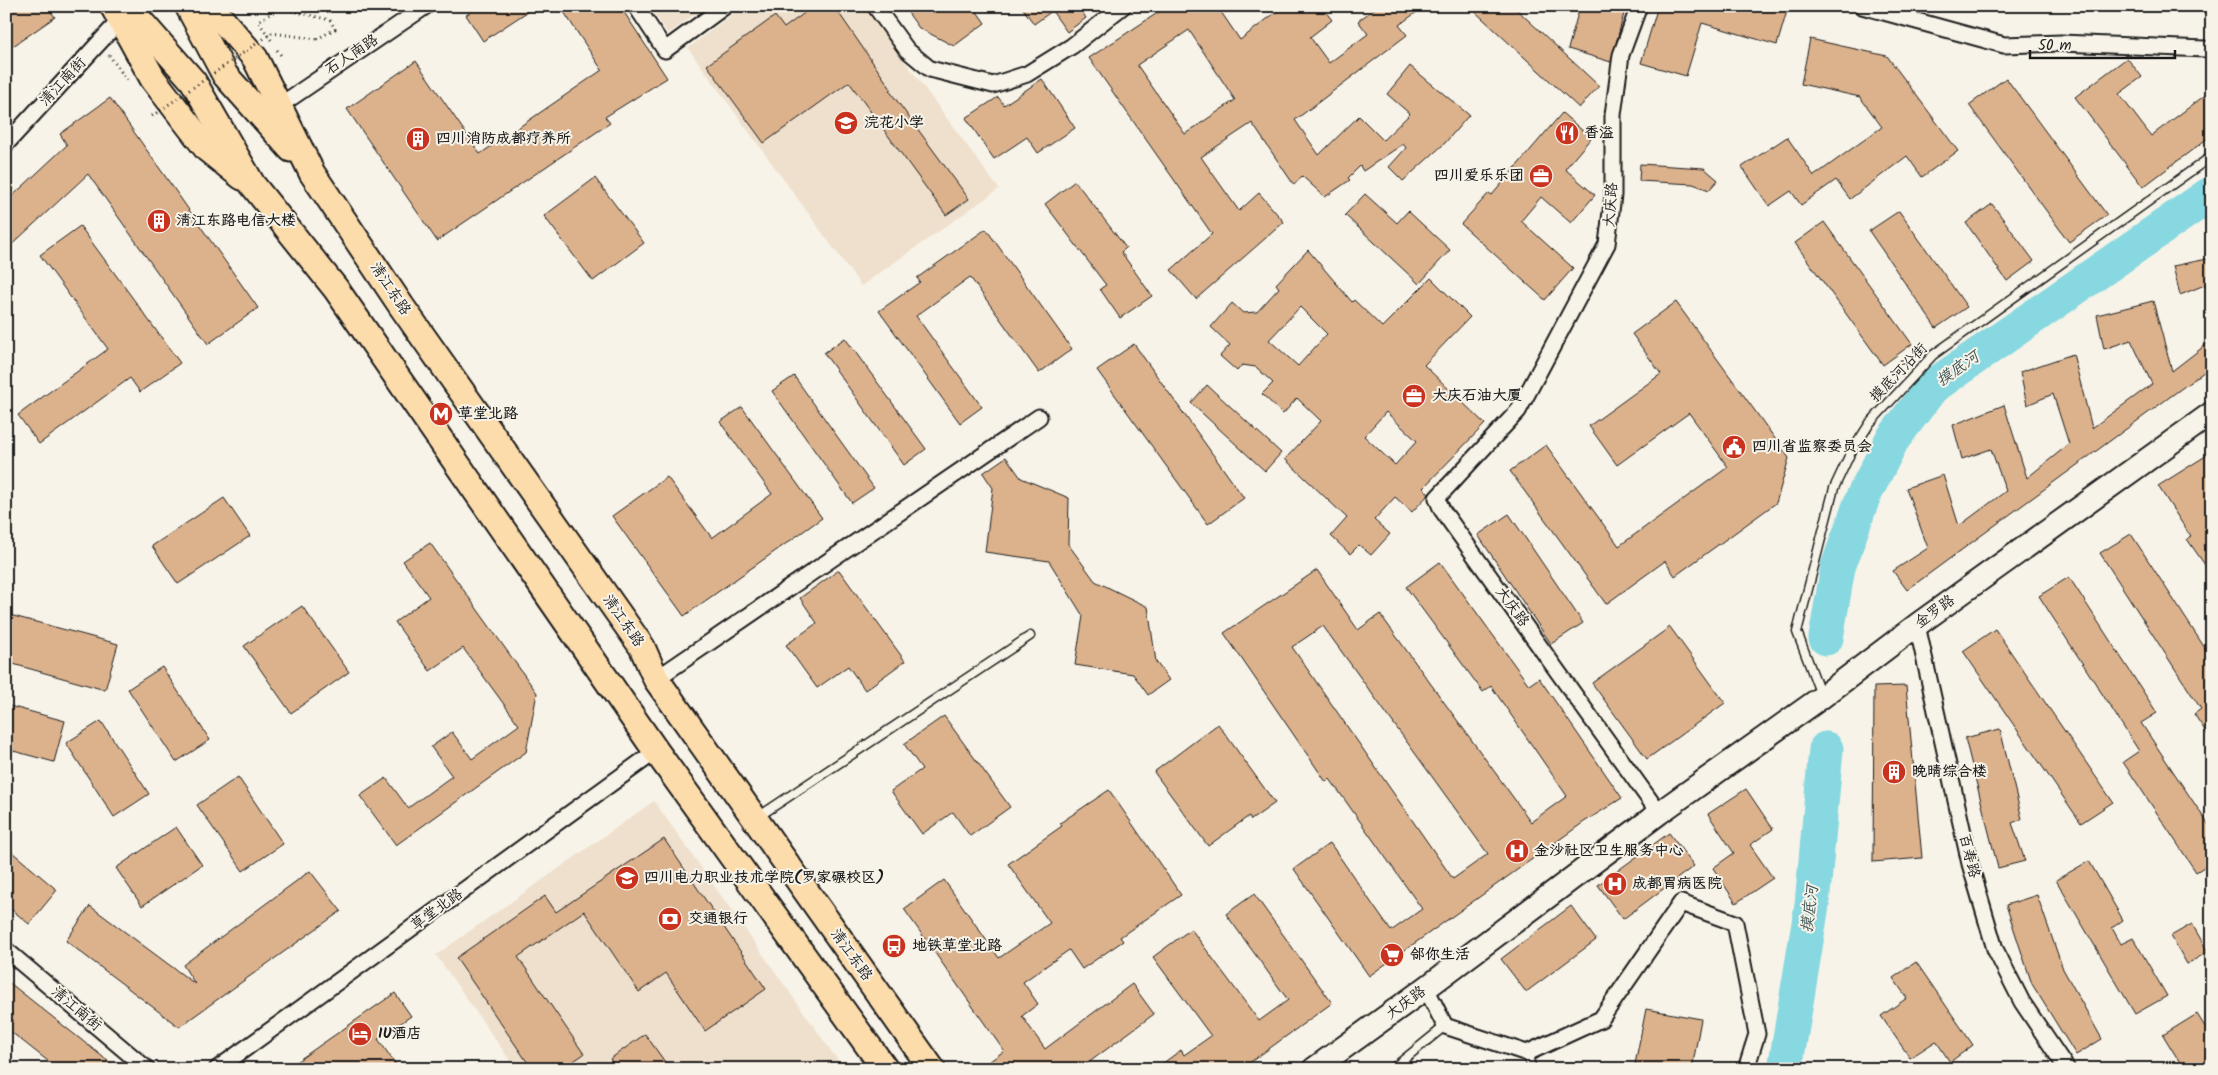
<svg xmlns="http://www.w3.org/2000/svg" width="2218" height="1075" font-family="Kalam,'LXGW WenKai TC',sans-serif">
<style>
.built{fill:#efe0cd}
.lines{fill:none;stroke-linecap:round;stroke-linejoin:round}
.river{stroke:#87d8e1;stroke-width:35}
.building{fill:#dcb28d;stroke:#1c1c1c;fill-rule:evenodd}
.lane-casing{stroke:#1c1c1c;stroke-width:11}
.street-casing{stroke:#1c1c1c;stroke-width:19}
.secondary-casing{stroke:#1c1c1c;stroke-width:26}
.primary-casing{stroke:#1c1c1c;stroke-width:29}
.path{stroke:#1c1c1c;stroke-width:3;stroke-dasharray:1 4;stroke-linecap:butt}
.lane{stroke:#f7f3e8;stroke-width:8}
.street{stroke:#f7f3e8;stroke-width:15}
.secondary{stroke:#f7f3e8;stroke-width:22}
.primary{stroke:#fddcac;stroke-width:25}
.path-bridge{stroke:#1c1c1c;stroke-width:3;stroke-dasharray:1 4;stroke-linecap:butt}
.labels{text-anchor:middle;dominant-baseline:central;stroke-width:4;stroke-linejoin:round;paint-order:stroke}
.street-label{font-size:15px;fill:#1c1c1c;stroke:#f7f3e8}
.poi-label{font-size:15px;font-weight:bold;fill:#1c1c1c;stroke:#f7f3e8;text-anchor:start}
.water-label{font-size:16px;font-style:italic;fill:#3c5457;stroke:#f7f3e8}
</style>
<rect width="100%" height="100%" fill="#f7f3e8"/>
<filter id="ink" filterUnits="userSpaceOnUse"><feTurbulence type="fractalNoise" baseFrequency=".02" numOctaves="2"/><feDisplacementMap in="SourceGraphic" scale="10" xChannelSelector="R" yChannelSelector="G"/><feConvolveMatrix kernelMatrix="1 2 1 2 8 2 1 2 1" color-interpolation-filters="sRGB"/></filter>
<g filter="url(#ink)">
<!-- built -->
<g class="built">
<path d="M649 6H706L668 34Z"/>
<path d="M743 6H864L999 189 861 286 688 48Z"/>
<path d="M654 801 844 1069H516L436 955Z"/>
</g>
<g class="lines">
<!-- river -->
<g class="river">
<path d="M1826 638 1838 567 1863 497 1892 440 1932 387 2212 193"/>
<path d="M1785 1069 1812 905 1826 749"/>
</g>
</g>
<!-- building -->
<g class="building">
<path d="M6 6H47L55 17 6 51Z"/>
<path d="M480 6H536L483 41 466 15Z"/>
<path d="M560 6H620L667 78 605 117 610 123 437 241 347 109 416 61 480 154 602 70Z"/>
<path d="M814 6H834L891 89 889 90 969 199 946 215 849 82 764 143 707 65 775 16 784 28Z"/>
<path d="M903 6H973L985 23 954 46 919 28Z"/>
<path d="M1021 6H1078L1086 18 1067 32 1052 11 1034 24Z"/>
<path d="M1168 6H1217L1240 40 1284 6H1321L1332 20 1310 37 1329 63 1368 34 1358 21 1378 6H1425L1399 25 1407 35 1295 120 1319 155 1359 116 1383 140 1410 114 1387 94 1410 66 1469 115 1445 143 1403 181 1389 167 1406 148 1403 144 1363 171 1360 166 1348 178 1350 180 1325 197 1302 176 1294 185 1252 123 1201 157 1239 211 1259 193 1284 222 1196 299 1171 270 1212 234 1089 58ZM1189 30 1235 100 1185 134 1137 65Z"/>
<path d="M1469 6H1513L1599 86 1579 108Z"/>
<path d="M1580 6H1626L1611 62 1568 49Z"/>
<path d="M1658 6H1770L1787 11 1777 45 1702 23 1686 76 1641 63Z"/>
<path d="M1810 39 1887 56 1958 151 1922 177 1907 156 1850 199 1836 180 1801 205 1791 191 1769 206 1742 167 1787 137 1814 176 1882 127 1860 97 1801 84Z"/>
<path d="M2127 58 2142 77 2119 94 2151 136 2212 90V135L2143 187 2075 97Z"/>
<path d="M2006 78 2107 215 2069 242 1969 105Z"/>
<path d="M1042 79 1075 128 1038 153 1027 137 994 159 966 118 998 97 1004 105Z"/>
<path d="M110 98 258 308 208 344 88 174 6 250V202L67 145 60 134Z"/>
<path d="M1562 113 1591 138 1565 169 1595 195 1571 223 1541 197 1521 221 1573 268 1545 300 1461 224 1489 193 1492 195Z"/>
<path d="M1640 164 1704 168 1718 180 1709 190 1693 184 1639 181Z"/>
<path d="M595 178 644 243 593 281 544 216Z"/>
<path d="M1075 181 1126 248 1121 252 1152 296 1120 318 1100 289 1106 285 1045 204Z"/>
<path d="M1365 194 1397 223 1408 211 1450 250 1419 284 1345 215Z"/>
<path d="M1992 204 2034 261 2007 281 1966 223Z"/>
<path d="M1899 211 1967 307 1936 328 1869 231Z"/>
<path d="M1824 222 1912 344 1883 365 1795 243Z"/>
<path d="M80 226 180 363 140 392 130 378 39 444 18 415 108 349 40 255Z"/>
<path d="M986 229 1072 349 1039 373 970 277 916 316 982 407 960 423 879 311 920 282 917 278Z"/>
<path d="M1308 250 1352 302 1354 300 1382 327 1431 278 1470 317 1424 365 1485 424 1423 488 1429 494 1412 512 1395 497 1374 520 1390 534 1371 555 1359 545 1350 554 1331 536 1347 518 1285 459 1321 421 1297 398 1283 414 1262 394 1273 383 1256 367 1242 365 1237 371 1220 356 1230 345 1211 327 1232 303 1243 313 1257 312 1279 288 1276 284ZM1300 307 1327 334 1298 366 1269 340ZM1386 412 1417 441 1395 465 1364 436Z"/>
<path d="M2212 258V282L2180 295 2173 266Z"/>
<path d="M2153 301 2172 371 2212 340V366L1907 590 1893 571 1928 548 1906 488 1943 475 1959 526 2006 491 1991 449 1962 459 1953 425 2004 405 2027 478 2069 444 2053 394 2027 405 2020 372 2073 354 2092 428 2152 384 2131 340 2104 349 2097 315Z"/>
<path d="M1676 302 1789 458 1776 503 1675 576 1665 561 1606 604 1510 471 1546 445 1619 546 1728 467 1689 413 1617 465 1589 426 1661 374 1632 334Z"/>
<path d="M845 338 926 449 904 465 824 353Z"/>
<path d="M1134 344 1244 498 1208 524 1097 370Z"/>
<path d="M794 376 874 488 852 503 772 391Z"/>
<path d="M1207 385 1281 453 1265 471 1191 403Z"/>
<path d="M742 407 822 518 684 616 612 516 667 477 712 538 772 494 720 422Z"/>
<path d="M2212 452V575L2187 539 2191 537 2158 486Z"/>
<path d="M1006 457 1021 478 1069 498 1068 544 1095 581 1148 607 1156 662 1169 680 1148 695 1133 674 1075 665 1083 616 1049 561 985 552 993 488 983 473Z"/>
<path d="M224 498 250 536 178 584 152 546Z"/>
<path d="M1509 514 1583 623 1551 644 1478 535Z"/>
<path d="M2131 534 2212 659V741L2194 714 2201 709 2100 553Z"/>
<path d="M430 543 537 693 526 752 396 845 360 796 386 778 408 808 452 776 431 747 452 732 472 759 519 725 463 648 430 671 395 622 429 597 403 561Z"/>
<path d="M1440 562 1529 685 1539 678 1622 798 1584 822 1369 976 1294 869 1330 843 1391 931 1422 909 1330 779 1326 782 1224 633 1317 570 1358 630 1380 614 1531 822 1567 796 1491 686 1483 692 1406 587ZM1323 626 1488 854 1453 879 1292 647Z"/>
<path d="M839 570 905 661 865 690 848 666 817 688 786 645 817 623 800 598Z"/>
<path d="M2069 577 2157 713 2141 723 2212 830V862L2196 872 2123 762 2139 751 2039 596Z"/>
<path d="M302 606 349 672 291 713 244 646Z"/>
<path d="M6 614 118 644 105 690 6 662Z"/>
<path d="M1670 627 1725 703 1647 759 1592 683Z"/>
<path d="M1995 629 2113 802 2081 823 1963 651Z"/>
<path d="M162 667 210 740 176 762 128 689Z"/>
<path d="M1906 686 1922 858 1873 862 1874 687Z"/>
<path d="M6 705 65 721 54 762 6 749Z"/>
<path d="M944 716 1010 807 970 836 953 812 922 834 891 791 922 769 904 744Z"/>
<path d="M101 721 149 794 114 817 66 743Z"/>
<path d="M1218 724 1275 803 1251 820 1249 816 1208 846 1154 772Z"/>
<path d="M2000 729 2022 819 2012 823 2025 861 1998 868 1965 738Z"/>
<path d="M238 777 283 844 243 871 197 805Z"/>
<path d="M1746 789 1773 829 1750 845 1773 878 1736 903 1713 868 1734 853 1708 814Z"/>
<path d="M1109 790 1181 895 1120 937 1123 941 1082 969 1069 950 1023 982 1038 1004 1022 1016 1045 1049 1132 984 1154 1014 1080 1069H979L1004 1051 904 909 944 880 999 958 1050 923 1008 864 1062 826 1060 823Z"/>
<path d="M176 827 202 865 142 906 116 868Z"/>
<path d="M1669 833 1694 866 1623 919 1598 885Z"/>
<path d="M664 839 766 989 705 1031 666 973 639 992 584 911 518 957 584 1054 562 1069H532L456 958 545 896 556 912Z"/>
<path d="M6 847 57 890 29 924 6 905Z"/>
<path d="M2089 861 2123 920 2112 928 2121 944 2133 938 2167 996 2135 1014 2056 880Z"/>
<path d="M310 871 341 911 179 1027 66 941 90 906 195 984 183 965Z"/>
<path d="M1254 894 1332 1003 1241 1069H1155L1181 1050 1184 1055 1211 1036 1153 957 1191 929 1259 1021 1288 1000 1226 914Z"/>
<path d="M2037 895 2063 969 2102 1039 2076 1055 2032 984 2006 905Z"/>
<path d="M1571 906 1596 940 1526 992 1501 959Z"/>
<path d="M2192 924 2208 952 2187 964 2171 936Z"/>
<path d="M1916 962 1973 1045 1950 1062 1936 1041 1910 1058 1881 1016 1907 998 1893 978Z"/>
<path d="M6 980 118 1069H58L6 1028Z"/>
<path d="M395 993 411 1016 378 1039 399 1069H286Z"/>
<path d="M1646 1009 1701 1019 1692 1069H1634Z"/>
<path d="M2197 1014 2212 1038V1069H2184L2163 1035Z"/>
<path d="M645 1034 670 1069H617L610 1059Z"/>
</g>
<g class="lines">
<!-- lane casing -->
<g class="lane-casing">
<g id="lane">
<path d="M1821 695 1797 632 1834 488 1850 454 1870 423 1933 355 2212 156"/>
<path d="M758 817 1030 636"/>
<path d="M1527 1053 1532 1069"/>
<path d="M1392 1069 1445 1026"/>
</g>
</g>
<!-- street casing -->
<g class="street-casing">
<g id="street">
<path d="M636 6 665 50 725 6"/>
<path d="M875 6 907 50 930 69 993 85 1027 74 1072 46 1123 6"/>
<path d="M1639 6 1621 55 1613 115V195L1607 244 1518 411 1437 498 1442 510 1659 813"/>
<path d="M1862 6 2004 45 2061 43 2205 49"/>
<path d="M279 106 426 6"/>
<path d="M6 144 120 20"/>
<path d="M1917 625 1970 864 1995 949 2022 1002 2067 1069"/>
<path d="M656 679 1039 417"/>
<path d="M6 950 147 1069"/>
<path d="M1426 988 1445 1026 1527 1053 1601 1019 1681 903 1735 923 1757 1034 1746 1069"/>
<path d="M217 1069 656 751"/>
</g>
</g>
<!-- secondary casing -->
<g class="secondary-casing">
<path id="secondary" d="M1314 1069 1426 988 1659 813 1822 697 1917 625 2212 413"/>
</g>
<!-- primary casing -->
<g class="primary-casing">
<g id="primary">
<path d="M113 6 153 79 207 149 242 177"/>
<path d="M127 6 193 81 252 184 336 289 656 751 885 1069"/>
<path d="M188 6 225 75 291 149"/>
<path d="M210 6 255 58 312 173 402 307 642 647 656 679 932 1069"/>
</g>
</g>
<!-- path -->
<g class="path">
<path d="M271 40 258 21 280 8 330 20 335 29 317 39"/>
<path d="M277 50 283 58"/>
<path d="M109 55 127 80"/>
</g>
<!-- lane -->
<use href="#lane" class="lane"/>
<!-- street -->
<use href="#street" class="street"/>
<!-- secondary -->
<use href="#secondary" class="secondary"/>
<!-- primary -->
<use href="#primary" class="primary"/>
<!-- path-bridge -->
<path class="path-bridge" d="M152 116 272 33 317 39"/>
</g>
</g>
<!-- icons -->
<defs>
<g id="school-disc" transform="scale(1.25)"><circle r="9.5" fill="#c8321e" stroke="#f7f3e8"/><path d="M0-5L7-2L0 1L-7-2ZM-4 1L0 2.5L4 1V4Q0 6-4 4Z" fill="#fff"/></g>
<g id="restaurant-disc" transform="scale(1.25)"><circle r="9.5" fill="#c8321e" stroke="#f7f3e8"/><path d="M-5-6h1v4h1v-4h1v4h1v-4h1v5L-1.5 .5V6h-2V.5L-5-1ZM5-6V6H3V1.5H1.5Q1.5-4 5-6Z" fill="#fff"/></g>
<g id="building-disc" transform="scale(1.25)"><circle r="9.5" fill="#c8321e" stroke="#f7f3e8"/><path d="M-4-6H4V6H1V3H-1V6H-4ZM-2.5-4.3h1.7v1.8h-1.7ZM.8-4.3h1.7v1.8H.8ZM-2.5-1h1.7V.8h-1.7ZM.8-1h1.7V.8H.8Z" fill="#fff"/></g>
<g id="office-disc" transform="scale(1.25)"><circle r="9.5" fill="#c8321e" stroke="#f7f3e8"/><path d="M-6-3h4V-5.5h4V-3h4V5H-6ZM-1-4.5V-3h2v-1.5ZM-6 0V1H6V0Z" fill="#fff"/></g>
<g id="metro-disc" transform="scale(1.25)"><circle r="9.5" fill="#c8321e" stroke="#f7f3e8"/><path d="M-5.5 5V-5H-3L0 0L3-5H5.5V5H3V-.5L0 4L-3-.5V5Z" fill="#fff"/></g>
<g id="civic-disc" transform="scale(1.25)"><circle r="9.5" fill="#c8321e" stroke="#f7f3e8"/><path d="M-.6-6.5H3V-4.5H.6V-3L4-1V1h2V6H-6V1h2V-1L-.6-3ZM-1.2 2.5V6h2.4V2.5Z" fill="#fff"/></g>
<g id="hospital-disc" transform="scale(1.25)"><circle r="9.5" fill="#c8321e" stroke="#f7f3e8"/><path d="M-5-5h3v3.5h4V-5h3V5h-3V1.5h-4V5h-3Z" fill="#fff"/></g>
<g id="university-disc" transform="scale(1.25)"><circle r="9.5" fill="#c8321e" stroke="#f7f3e8"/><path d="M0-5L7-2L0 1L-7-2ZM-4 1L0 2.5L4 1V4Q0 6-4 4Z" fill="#fff"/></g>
<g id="bank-disc" transform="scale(1.25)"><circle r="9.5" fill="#c8321e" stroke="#f7f3e8"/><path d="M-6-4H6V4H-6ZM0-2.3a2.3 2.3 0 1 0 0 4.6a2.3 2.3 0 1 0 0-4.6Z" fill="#fff"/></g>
<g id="bus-disc" transform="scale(1.25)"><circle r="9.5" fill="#c8321e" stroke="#f7f3e8"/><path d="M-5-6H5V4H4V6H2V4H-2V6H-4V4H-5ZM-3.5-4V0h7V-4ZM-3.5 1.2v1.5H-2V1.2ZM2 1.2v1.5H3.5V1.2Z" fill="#fff"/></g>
<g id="supermarket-disc" transform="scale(1.25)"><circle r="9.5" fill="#c8321e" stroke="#f7f3e8"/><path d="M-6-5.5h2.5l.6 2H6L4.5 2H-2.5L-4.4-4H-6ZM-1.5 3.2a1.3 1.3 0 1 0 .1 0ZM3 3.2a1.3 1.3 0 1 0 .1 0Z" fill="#fff"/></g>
<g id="hotel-disc" transform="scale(1.25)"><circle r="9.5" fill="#c8321e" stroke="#f7f3e8"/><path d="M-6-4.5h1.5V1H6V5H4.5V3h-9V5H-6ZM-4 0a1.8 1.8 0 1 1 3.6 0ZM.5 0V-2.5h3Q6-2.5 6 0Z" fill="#fff"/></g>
</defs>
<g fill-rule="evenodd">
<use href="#school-disc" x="846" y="123"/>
<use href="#restaurant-disc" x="1567" y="133"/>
<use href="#building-disc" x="418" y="139"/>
<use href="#office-disc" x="1541" y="176"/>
<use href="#building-disc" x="159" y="221"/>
<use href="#office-disc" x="1414" y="396"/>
<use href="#metro-disc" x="441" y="414"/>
<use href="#civic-disc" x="1734" y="447"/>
<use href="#building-disc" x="1894" y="772"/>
<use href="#hospital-disc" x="1517" y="851"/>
<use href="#university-disc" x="627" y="878"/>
<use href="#hospital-disc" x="1615" y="884"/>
<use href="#bank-disc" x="670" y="919"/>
<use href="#bus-disc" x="894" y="946"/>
<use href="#supermarket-disc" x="1392" y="955"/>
<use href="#hotel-disc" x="360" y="1034"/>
</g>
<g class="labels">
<!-- street labels -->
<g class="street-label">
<text transform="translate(352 55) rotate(-34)">石人南路</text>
<text transform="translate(63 82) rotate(-47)">清江南街</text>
<text transform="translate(1611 205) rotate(-86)">大庆路</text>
<text transform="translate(390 289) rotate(56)">清江东路</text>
<text transform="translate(1899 373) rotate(-46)">摸底河沿街</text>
<text transform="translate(1512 607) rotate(54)">大庆路</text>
<text transform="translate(1935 612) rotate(-36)">金罗路</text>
<text transform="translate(623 621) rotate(55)">清江东路</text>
<text transform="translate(1969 856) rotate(76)">百寿路</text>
<text transform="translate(437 910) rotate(-36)">草堂北路</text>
<text transform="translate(851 955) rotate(54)">清江东路</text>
<text transform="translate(1406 1003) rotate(-36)">大庆路</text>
<text transform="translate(76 1009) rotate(40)">清江南街</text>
</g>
<!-- poi labels -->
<g class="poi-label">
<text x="864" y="123">浣花小学</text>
<text x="1584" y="133">香溢</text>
<text x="436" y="139">四川消防成都疗养所</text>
<text x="1524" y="176" text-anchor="end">四川爱乐乐团</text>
<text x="176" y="221">清江东路电信大楼</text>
<text x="1432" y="396">大庆石油大厦</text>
<text x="458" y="414">草堂北路</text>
<text x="1752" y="447">四川省监察委员会</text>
<text x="1912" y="772">晚晴综合楼</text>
<text x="1534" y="851">金沙社区卫生服务中心</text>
<text x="644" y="878">四川电力职业技术学院(罗家碾校区)</text>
<text x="1632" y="884">成都胃病医院</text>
<text x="688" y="919">交通银行</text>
<text x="912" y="946">地铁草堂北路</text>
<text x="1410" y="955">邻你生活</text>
<text x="378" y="1034">IU酒店</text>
</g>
<!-- water labels -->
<g class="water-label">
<text transform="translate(1958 369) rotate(-35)">摸底河</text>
<text transform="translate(1810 909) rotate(-83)">摸底河</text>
</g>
</g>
<!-- margin -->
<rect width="2218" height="1075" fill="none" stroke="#f7f3e8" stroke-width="25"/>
<rect x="12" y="12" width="2193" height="1050" fill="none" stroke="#1c1c1c" stroke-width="2" filter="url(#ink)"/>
<!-- scale -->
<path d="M2030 50v8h145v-8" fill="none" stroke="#1c1c1c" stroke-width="2.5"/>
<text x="2038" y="50" font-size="15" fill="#1c1c1c" stroke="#f7f3e8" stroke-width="4" paint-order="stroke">50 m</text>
</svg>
